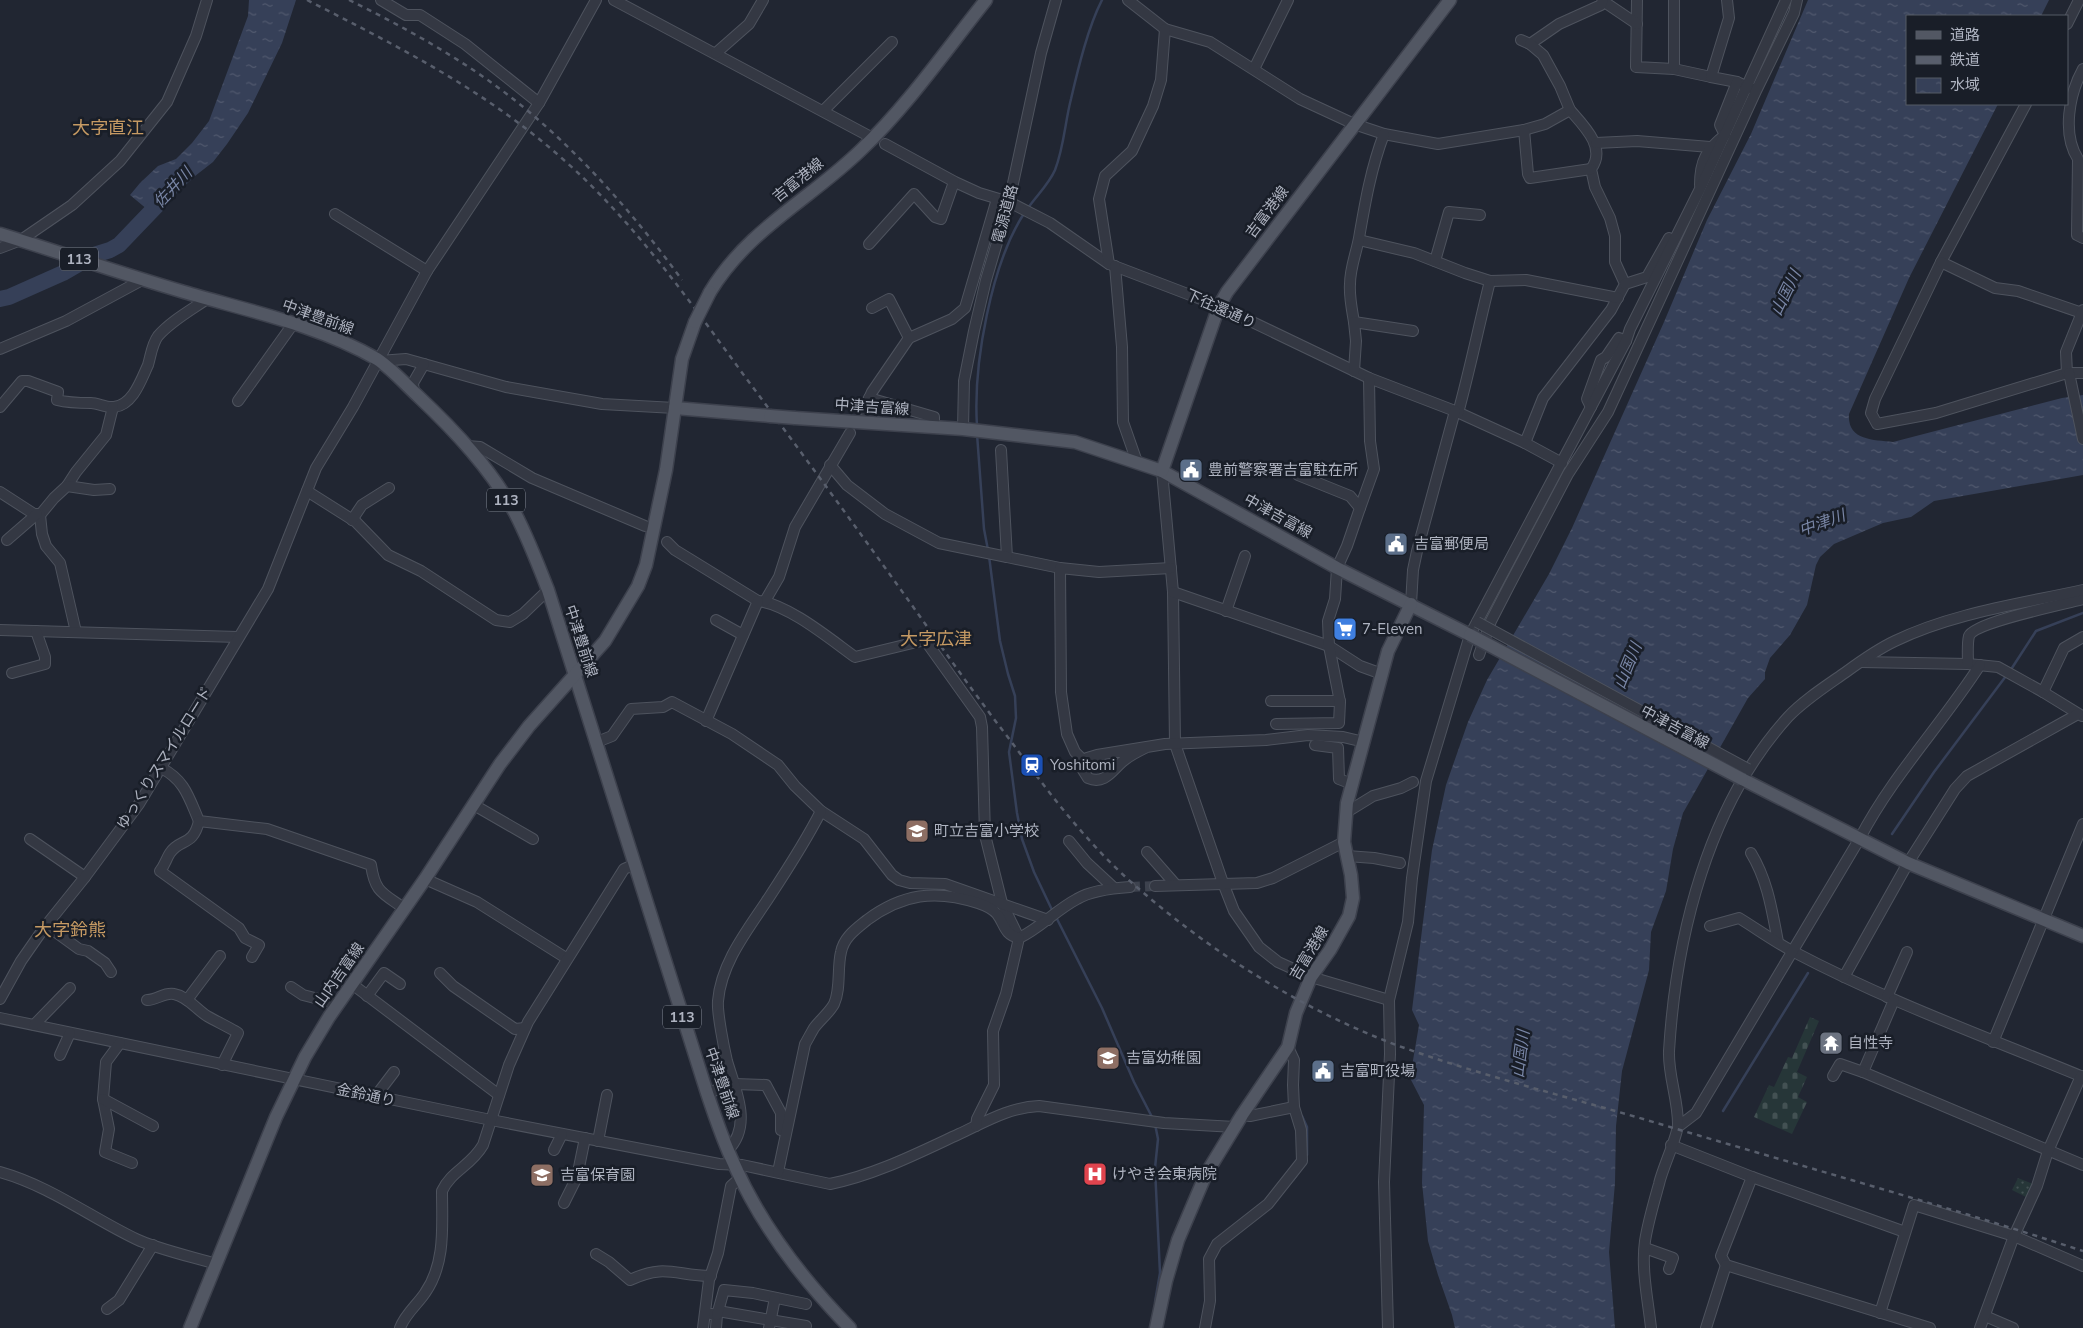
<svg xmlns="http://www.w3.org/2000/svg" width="2083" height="1328" font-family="'Nunito Sans','Noto Sans JP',sans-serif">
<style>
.cemetery{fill:url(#cemetery-stones)}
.park{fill:url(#park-dots)}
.water{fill:url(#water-ripples)}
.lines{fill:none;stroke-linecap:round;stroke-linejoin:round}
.stream{stroke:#364058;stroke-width:2.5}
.river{stroke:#364058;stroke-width:16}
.minor-tunnel{stroke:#3d424e;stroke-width:10;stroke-dasharray:10 5;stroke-linecap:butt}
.minor-casing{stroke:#4e535e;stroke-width:12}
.major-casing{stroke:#3d414d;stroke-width:15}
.minor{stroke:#343843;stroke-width:10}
.major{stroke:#525763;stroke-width:12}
.rail{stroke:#585e6c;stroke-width:2.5;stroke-dasharray:5 5;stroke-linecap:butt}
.minor-bridge-casing{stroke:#4e535e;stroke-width:12;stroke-linecap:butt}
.major-bridge-casing{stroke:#3d414d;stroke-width:15;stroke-linecap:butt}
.minor-bridge{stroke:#343843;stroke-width:10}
.major-bridge{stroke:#525763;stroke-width:12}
.labels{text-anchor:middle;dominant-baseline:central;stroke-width:5;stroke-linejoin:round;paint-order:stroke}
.shield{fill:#191e28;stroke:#818692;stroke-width:1}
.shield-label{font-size:14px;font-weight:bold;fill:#aeb3c0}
.street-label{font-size:15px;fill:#aeb3c0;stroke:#191e28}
.poi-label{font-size:15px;fill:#aeb3c0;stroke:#191e28;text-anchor:start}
.water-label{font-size:16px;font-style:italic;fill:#7986a6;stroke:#191e28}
.quarter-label{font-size:18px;fill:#c69a63;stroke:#191e28}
</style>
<defs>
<pattern id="cemetery-stones" width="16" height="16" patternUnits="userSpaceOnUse" patternTransform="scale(1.25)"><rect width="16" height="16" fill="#263638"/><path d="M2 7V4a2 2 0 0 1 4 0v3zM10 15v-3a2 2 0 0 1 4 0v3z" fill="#435153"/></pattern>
<pattern id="park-dots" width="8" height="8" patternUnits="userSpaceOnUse" patternTransform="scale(1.25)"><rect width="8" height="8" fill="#263638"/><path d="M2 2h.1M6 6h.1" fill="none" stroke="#435153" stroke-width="1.8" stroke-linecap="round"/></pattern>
<pattern id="water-ripples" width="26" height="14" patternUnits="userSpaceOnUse" patternTransform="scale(1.25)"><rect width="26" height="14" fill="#364058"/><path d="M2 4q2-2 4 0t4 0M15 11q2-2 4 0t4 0" fill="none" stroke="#51596e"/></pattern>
</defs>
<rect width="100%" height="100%" fill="#212632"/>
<!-- cemetery -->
<path class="cemetery" d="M1810 1017 1819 1021 1797 1072 1807 1077 1798 1097 1807 1102 1792 1134 1754 1117 1769 1085 1774 1087 1788 1057 1792 1058Z"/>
<!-- park -->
<path class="park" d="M2018 1178 2033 1184 2028 1198 2012 1190Z"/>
<!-- water -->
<g class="water">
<path d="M249 0H296L282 43 248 113 227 144 213 162 195 176 154 215 130 195 140 183 158 166 176 159 192 143 209 121 248 16Z"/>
<path d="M1808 0H2049L2041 16H1907V104H1998L1909 278 1849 414C1847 440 1872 440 1893 442L2062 398 2083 395V475L1934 501 1911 517 1883 523 1834 544 1820 557 1816 565 1807 605 1790 635 1770 658 1765 672V679L1748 698 1683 813 1673 849 1666 891 1651 932 1649 970 1622 1071 1616 1126 1615 1183 1609 1252 1615 1328H1455L1452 1315 1438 1275 1428 1241 1422 1183 1424 1105 1410 1078 1419 1025 1412 1010 1432 850 1446 785 1468 722 1487 680 1549 574 1572 528 1664 322 1707 220 1751 134Z"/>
</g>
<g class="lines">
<!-- stream -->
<g class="stream">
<path d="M1028 208C1037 195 1049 184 1055 170 1064 147 1065 122 1071 99 1078 69 1088 27 1102 0"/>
<path d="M977 426C973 365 991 263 1025 212"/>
<path d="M977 434 984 529 988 550"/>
<path d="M989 556 1000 641 1008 674 1015 696 1016 718 1009 752 1017 813 1022 839 1034 872 1053 912"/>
<path d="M2010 671 2036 631 2083 613"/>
<path d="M1892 834 1934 772 2006 676"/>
<path d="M1056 917 1102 1008 1134 1082 1153 1119"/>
<path d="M1723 1111 1808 973"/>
<path d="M1302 1116 1307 1127V1155"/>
<path d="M1155 1124 1158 1139 1155 1168 1160 1273 1155 1302"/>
<path d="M1293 1180 1304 1165"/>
</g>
<!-- river -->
<path class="river" d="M0 299 9 297 63 273 94 255 110 250 119 245 165 197"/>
<!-- minor-tunnel -->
<path class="minor-tunnel" d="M1130 887 1155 886"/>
<!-- minor casing -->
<g class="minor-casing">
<g id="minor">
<path d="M381 0 406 15H420L465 44 539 103"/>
<path d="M614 0 867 135"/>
<path d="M1128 0 1165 29 1210 42 1300 99 1354 124 1384 134 1438 144 1524 130 1545 124 1570 110C1584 126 1607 148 1591 169L1595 187 1610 218 1615 236V262L1625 284 1611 310 1543 398 1525 443"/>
<path d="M1637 0 1636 67 1674 69 1711 77"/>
<path d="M1674 0V69"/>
<path d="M1727 0 1729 18 1711 77 1737 82 1753 89"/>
<path d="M1603 1 1637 24"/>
<path d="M2067 24 2079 0"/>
<path d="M1521 40 1530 44 1559 24 1601 5 1603 0"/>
<path d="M1530 44 1543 55 1560 86 1570 110"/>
<path d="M716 53 749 24 763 0"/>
<path d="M1254 69 1288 0"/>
<path d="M2083 69C2069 94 2062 134 2078 159L2077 235 2083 238"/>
<path d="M2026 104 1941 262 1875 399 1871 413 1877 424 1936 413 2067 373H2083"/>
<path d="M823 111 892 42"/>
<path d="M1524 130 1528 174 1530 178 1591 169"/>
<path d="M1596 143 1637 141 1710 147"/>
<path d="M885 144 955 182 979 193 1009 202 1050 223 1109 264 1219 306 1369 378 1455 411 1525 443 1562 463"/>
<path d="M1700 185C1700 161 1706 150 1725 135L1720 125 1737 82"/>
<path d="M335 214 427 271"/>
<path d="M1359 240 1414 253 1465 273 1490 281 1526 280 1618 298"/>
<path d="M869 244 914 194 935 217 941 219 954 182"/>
<path d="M0 248 21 240 72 205 120 161 167 102 196 36 207 0"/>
<path d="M1435 261 1449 212 1480 215"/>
<path d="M1941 262 1995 288 2018 291 2082 313"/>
<path d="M1109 264 1099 199 1105 176 1132 151 1153 106 1161 80 1165 29"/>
<path d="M1115 266 1122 347 1123 422 1137 462"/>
<path d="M1625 284 1647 277 1669 238"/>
<path d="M872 308 889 299 909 338"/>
<path d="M1354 322C1352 310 1349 296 1350 284 1350 268 1356 254 1359 238 1365 203 1371 168 1384 134"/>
<path d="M0 349 66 321 142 280"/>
<path d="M379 361 406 359 506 387 602 404 675 408"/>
<path d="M1354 371 1356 341 1354 322 1413 331"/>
<path d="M2067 373 2066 352 2083 310"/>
<path d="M2069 373 2083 439"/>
<path d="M414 393 413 383 424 364"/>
<path d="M869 398 934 417V428"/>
<path d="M238 401 293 324"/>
<path d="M0 407 22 381H28L58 392 57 400C69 403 79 403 91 403 98 403 106 408 114 407 133 405 141 380 148 365 151 355 152 344 158 336 171 321 191 310 207 299"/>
<path d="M1591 407 1587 399 1601 360 1606 357 1619 338 1626 341"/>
<path d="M864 410 872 392 909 338 952 319 965 308 997 199"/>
<path d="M1458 413C1470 369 1479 325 1490 281"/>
<path d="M963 429 964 381 974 331 986 280 1009 202 1041 53 1056 0"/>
<path d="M467 446 480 447 532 478 645 526"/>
<path d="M1001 450 1007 557 1060 568"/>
<path d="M830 465 847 485 885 514 939 543 1007 557"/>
<path d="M1162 471 1173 592 1175 744 1223 883 1234 911 1259 947 1278 962 1311 977 1389 1000"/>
<path d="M67 486 76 472 106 435 113 407"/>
<path d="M307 491 356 522 388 555 421 571 496 620 510 622 523 614 548 590"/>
<path d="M0 492 34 514 40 515 54 498 67 486 94 490 110 489"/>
<path d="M1360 508 1374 469 1370 441 1369 378"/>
<path d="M40 515 42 534 46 546 60 563 76 632"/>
<path d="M352 520 362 505 389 488"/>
<path d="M7 540 37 514"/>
<path d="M667 542 675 550 758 601C788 604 830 639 855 657L925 640 980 717 982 727 985 835 1002 903 1019 938"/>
<path d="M1173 592 1329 646 1360 666 1382 674"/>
<path d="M765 601 779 577 795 527 850 433"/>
<path d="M1411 604 1413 570 1417 551 1455 411"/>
<path d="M1226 611 1245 556"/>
<path d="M716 620 743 635"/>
<path d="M0 630 238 637"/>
<path d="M1479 655 1491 621 1509 586 1568 474 1608 412 1756 91 1794 13 1797 0"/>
<path d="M1861 662 1968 664 1998 667 2043 692 2082 716"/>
<path d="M1968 664C1968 656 1967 644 1969 636 1975 622 2065 604 2083 599"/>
<path d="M12 673 45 664V657L36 631"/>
<path d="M2043 692 2064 648 2083 637"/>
<path d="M1271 701H1340"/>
<path d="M706 721 758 601"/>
<path d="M1276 724 1339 723 1340 702 1329 646 1328 621 1335 599 1337 568 1347 546 1360 508 1350 496 1298 475"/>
<path d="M597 742 612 736 631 709 663 707 672 702 732 734 778 765 795 786 821 811 864 839 892 875 899 880 910 883 945 884 1048 920"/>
<path d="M1315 745 1338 748 1339 779 1352 784"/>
<path d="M1147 747C1139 751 1130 755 1122 762 1112 771 1104 785 1088 778L1083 770 1084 761 1087 758 1097 755 1165 744 1266 740 1308 735 1343 737 1364 742"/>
<path d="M1084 761 1075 752 1067 734 1061 692 1060 568 1099 572 1171 568"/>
<path d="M161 768C185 780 189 798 199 821L267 829 371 865C375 893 383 893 405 909"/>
<path d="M474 805 533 839"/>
<path d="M1347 812 1373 796 1401 788 1413 782"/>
<path d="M199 821C193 847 180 838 170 853 166 859 165 865 160 871L239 928 245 938 259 945 252 957"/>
<path d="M30 839 85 877"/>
<path d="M1069 841 1087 863 1114 888"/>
<path d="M1147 852 1176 885"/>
<path d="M1751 853C1768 881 1772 911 1778 942"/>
<path d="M1347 856 1374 858 1400 863"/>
<path d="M425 879 477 902 566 958"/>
<path d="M1155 886 1257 883 1273 878 1344 842"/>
<path d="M46 925 79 949 88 951 105 963 111 972"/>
<path d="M1710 926 1739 918C1757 929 1775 942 1794 952 1887 1001 1986 1037 2083 1077"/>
<path d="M440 973 453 986 515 1029 525 1028"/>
<path d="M1844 977 1908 863 1955 789 1967 776 2078 714"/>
<path d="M352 984 499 1095"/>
<path d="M291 987 303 995 338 1004"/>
<path d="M367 996 384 973 400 984"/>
<path d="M1887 997 1907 952"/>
<path d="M0 999 21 961 44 928 85 877 139 804 268 589 316 468 353 407 427 271 539 103 596 0"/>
<path d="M147 1000C157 1000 164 992 174 994 187 996 196 1009 207 1016 216 1021 226 1026 235 1031L238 1033 222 1065"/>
<path d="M187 1000 220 956"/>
<path d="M1894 1000 1863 1072 2083 1165"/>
<path d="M0 1018 491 1120 719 1164 742 1165 830 1184C875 1175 918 1153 959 1134 985 1122 1010 1107 1039 1106L1164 1123 1235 1127"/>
<path d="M34 1025 70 988"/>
<path d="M1993 1042 2083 824"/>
<path d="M120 1043 106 1062 103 1099 109 1129 105 1152 132 1163"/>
<path d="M60 1055 70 1033"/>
<path d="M1833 1076 1840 1064 1863 1072"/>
<path d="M707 1093 735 1084 766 1085 781 1113V1130L786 1131"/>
<path d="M375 1097 394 1072"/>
<path d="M103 1099 153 1126"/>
<path d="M1242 1115 1250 1116 1294 1107"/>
<path d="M976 1126 977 1119 994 1085 993 1031 1006 994 1019 938C1040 928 1056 910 1077 899 1092 890 1114 888 1130 887"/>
<path d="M1679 1126 1696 1113 1860 838C1893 775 1942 724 1980 665"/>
<path d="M598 1141 607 1095"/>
<path d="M1671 1145 1752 1177 1905 1232"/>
<path d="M554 1150 562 1134"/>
<path d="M728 1150C753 1125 735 1089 727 1061 724 1048 717 1013 718 1001 721 964 746 932 766 902 785 873 805 843 821 811"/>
<path d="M0 1172C50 1186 90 1217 136 1239 157 1249 193 1257 216 1264"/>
<path d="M778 1172 805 1044C808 1039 811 1033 814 1028 820 1020 829 1013 834 1004 841 989 837 968 841 952 844 937 856 929 867 920 902 894 935 889 978 903 984 905 993 909 997 914 1005 924 1004 935 1019 938"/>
<path d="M1752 1177 1721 1256 1726 1265 1930 1328"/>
<path d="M564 1203 577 1177 585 1138"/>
<path d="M1645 1248 1673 1258 1669 1269"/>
<path d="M596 1254 609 1262 630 1280C666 1263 676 1276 711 1276"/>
<path d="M107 1309 119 1300 153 1245"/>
<path d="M718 1311 806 1326"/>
<path d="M1880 1313 1914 1205 2014 1236 2083 1266"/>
<path d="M711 1314 717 1315 716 1328"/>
<path d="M717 1315 724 1290 753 1293 806 1304"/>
<path d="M1985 1316 2013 1328"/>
<path d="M400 1328C405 1314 417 1305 425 1293 446 1263 442 1225 442 1191 451 1171 471 1166 483 1145L509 1065 528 1022 624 869 633 865"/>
<path d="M703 1328 709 1280 718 1253 731 1186 740 1178"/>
<path d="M769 1328 775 1298"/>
<path d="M1205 1328 1210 1301 1209 1259 1217 1244 1268 1204 1302 1161 1301 1130 1294 1107 1293 1085 1294 1060 1288 1047"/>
<path d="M1388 1328 1384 1182 1390 1054 1389 1000 1408 922 1412 878 1426 781 1470 635 1626 341 1630 329 1700 189 1786 0"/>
<path d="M1651 1328C1648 1300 1641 1269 1645 1241 1648 1222 1654 1202 1659 1184 1662 1169 1678 1136 1678 1124 1678 1099 1668 1075 1669 1051 1676 936 1708 805 1788 717 1804 700 1826 686 1846 672 1861 661 1878 649 1895 641 1953 613 2020 604 2083 590"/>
<path d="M1706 1328 1726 1265"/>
<path d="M1980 1328 2014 1236 2037 1186 2048 1151 2081 1076"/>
</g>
</g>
<!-- major casing -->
<g class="major-casing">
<g id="major">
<path d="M0 234C62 253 122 274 184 292 249 311 318 325 377 359 392 369 406 385 419 397 455 431 491 469 515 513 528 538 538 564 548 590L707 1093C715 1117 723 1141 734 1164 761 1226 803 1280 850 1328"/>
<path d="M710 292C748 229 811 199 862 149 908 105 946 50 986 0"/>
<path d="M675 408 770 416"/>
<path d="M795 418 963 429 1075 442 1162 471 1337 568 1470 635"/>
<path d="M1162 471 1219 306 1227 292 1450 0"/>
<path d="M1742 779 1908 863 2083 936"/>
<path d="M190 1328 276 1117 305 1057 329 1017 425 879 500 764 529 726 605 641 638 586 646 565 666 470 682 359 695 322"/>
<path d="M1156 1328 1166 1281 1178 1240 1206 1174 1242 1115 1288 1047 1296 1013 1311 977 1330 950 1349 916 1353 898 1351 875 1344 842 1347 803 1388 651 1411 604"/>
</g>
</g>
<!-- minor -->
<use href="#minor" class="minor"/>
<!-- major -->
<use href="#major" class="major"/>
<!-- rail -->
<g class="rail">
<path d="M307 0C399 47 487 91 565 161 636 224 690 302 746 378 807 460 867 542 926 625 954 665 983 705 1013 744 1051 796 1090 847 1139 889 1215 955 1305 1011 1399 1046 1485 1077 1573 1098 1660 1124 1801 1166 1943 1205 2083 1251"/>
<path d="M349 0C414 32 480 69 535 117 591 165 639 221 682 280"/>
</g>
<!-- minor-bridge casing -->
<g class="minor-bridge-casing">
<path id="minor-bridge" d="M1477 622 1748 769"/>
</g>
<!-- major-bridge casing -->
<g class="major-bridge-casing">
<g id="major-bridge">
<path d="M695 322 710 292"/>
<path d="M770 416 795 418"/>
<path d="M1470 635 1742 779"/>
</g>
</g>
<!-- minor-bridge -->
<use href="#minor-bridge" class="minor-bridge"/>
<!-- major-bridge -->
<use href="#major-bridge" class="major-bridge"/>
</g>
<!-- icons -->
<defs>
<g id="civic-square" transform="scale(1.25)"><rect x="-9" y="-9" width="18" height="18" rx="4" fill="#5c6f8a" stroke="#191e28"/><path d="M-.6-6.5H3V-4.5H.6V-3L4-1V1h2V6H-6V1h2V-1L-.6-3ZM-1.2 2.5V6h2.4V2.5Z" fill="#fff"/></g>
<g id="supermarket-square" transform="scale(1.25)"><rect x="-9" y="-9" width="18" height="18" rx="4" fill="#3f7fe0" stroke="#191e28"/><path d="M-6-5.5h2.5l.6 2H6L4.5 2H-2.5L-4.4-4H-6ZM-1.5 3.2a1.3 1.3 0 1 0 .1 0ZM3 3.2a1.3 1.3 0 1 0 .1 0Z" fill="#fff"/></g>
<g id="station-square" transform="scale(1.25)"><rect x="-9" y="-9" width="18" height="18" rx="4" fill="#1a4fb4" stroke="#191e28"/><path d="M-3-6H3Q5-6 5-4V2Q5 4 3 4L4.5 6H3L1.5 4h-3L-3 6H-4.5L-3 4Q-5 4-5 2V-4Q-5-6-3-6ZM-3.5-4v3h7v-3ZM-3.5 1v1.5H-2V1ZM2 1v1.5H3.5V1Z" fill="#fff"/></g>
<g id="school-square" transform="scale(1.25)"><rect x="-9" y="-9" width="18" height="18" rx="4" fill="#8d6e63" stroke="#191e28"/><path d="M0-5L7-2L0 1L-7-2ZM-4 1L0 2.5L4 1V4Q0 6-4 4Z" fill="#fff"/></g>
<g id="temple-square" transform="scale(1.25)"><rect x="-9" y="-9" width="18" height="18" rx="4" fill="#6b7280" stroke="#191e28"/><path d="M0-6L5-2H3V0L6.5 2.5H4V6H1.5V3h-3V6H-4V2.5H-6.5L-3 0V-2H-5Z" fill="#fff"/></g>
<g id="hospital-square" transform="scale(1.25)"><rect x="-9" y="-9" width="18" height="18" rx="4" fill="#e0444e" stroke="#191e28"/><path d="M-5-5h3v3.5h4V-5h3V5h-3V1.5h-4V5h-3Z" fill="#fff"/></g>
</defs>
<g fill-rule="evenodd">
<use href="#civic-square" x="1191" y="470"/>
<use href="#civic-square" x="1396" y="544"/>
<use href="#supermarket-square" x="1345" y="629"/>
<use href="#station-square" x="1032" y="765"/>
<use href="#school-square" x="917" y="831"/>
<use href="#temple-square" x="1831" y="1043"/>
<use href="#school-square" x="1108" y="1058"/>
<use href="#civic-square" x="1323" y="1071"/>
<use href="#hospital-square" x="1095" y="1174"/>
<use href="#school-square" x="542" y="1175"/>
</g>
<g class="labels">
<!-- shield labels -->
<g class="shield">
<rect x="60" y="247.5" width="38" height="23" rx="4"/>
<rect x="487" y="488.5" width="38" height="23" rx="4"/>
<rect x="663" y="1005.5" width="38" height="23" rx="4"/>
</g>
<g class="shield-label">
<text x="79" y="259">113</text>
<text x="506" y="500">113</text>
<text x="682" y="1017">113</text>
</g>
<!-- street labels -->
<g class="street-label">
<text transform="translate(798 180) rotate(-39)">吉富港線</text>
<text transform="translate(1267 212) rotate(-53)">吉富港線</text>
<text transform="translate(1005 214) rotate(-75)">電源道路</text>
<text transform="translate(1221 309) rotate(24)">下往還通り</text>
<text transform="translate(318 317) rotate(20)">中津豊前線</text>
<text transform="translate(872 407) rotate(4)">中津吉富線</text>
<text transform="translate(1278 516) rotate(29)">中津吉富線</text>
<text transform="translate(581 641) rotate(72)">中津豊前線</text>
<text transform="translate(1675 727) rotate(28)">中津吉富線</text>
<text transform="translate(164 758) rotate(-58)">ゆっくりスマイルロード</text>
<text transform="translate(1309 953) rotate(-59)">吉富港線</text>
<text transform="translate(339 975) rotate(-55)">山内吉富線</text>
<text transform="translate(722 1083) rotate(71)">中津豊前線</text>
<text transform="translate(366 1095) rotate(12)">金鈴通り</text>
</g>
<!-- poi labels -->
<g class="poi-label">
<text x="1208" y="470">豊前警察署吉富駐在所</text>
<text x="1414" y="544">吉富郵便局</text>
<text x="1362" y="629">7-Eleven</text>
<text x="1050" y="765">Yoshitomi</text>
<text x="934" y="831">町立吉富小学校</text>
<text x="1848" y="1043">自性寺</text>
<text x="1126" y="1058">吉富幼稚園</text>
<text x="1340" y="1071">吉富町役場</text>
<text x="1112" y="1174">けやき会東病院</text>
<text x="560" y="1175">吉富保育園</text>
</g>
<!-- water labels -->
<g class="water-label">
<text transform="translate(173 188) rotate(-47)">佐井川</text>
<text transform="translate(1786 293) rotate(-64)">山国川</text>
<text transform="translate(1822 523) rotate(-20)">中津川</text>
<text transform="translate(1628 666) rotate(-68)">山国川</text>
<text transform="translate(1521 1054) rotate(-83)">山国川</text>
</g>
<!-- quarter labels -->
<g class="quarter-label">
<text x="108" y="128">大字直江</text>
<text x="936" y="639">大字広津</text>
<text x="70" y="930">大字鈴熊</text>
</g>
</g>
<!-- legend -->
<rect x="1906" y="15" width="162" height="90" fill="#191e28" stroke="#555a65"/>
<rect x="1916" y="31" width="25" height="8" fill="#525763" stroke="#555a65"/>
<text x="1950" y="40" font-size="15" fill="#aeb3c0">道路</text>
<rect x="1916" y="56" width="25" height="8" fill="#585e6c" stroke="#555a65"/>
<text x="1950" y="65" font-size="15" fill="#aeb3c0">鉄道</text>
<rect x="1916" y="78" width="25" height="15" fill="url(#water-ripples)" stroke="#555a65"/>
<text x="1950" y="90" font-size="15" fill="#aeb3c0">水域</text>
</svg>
